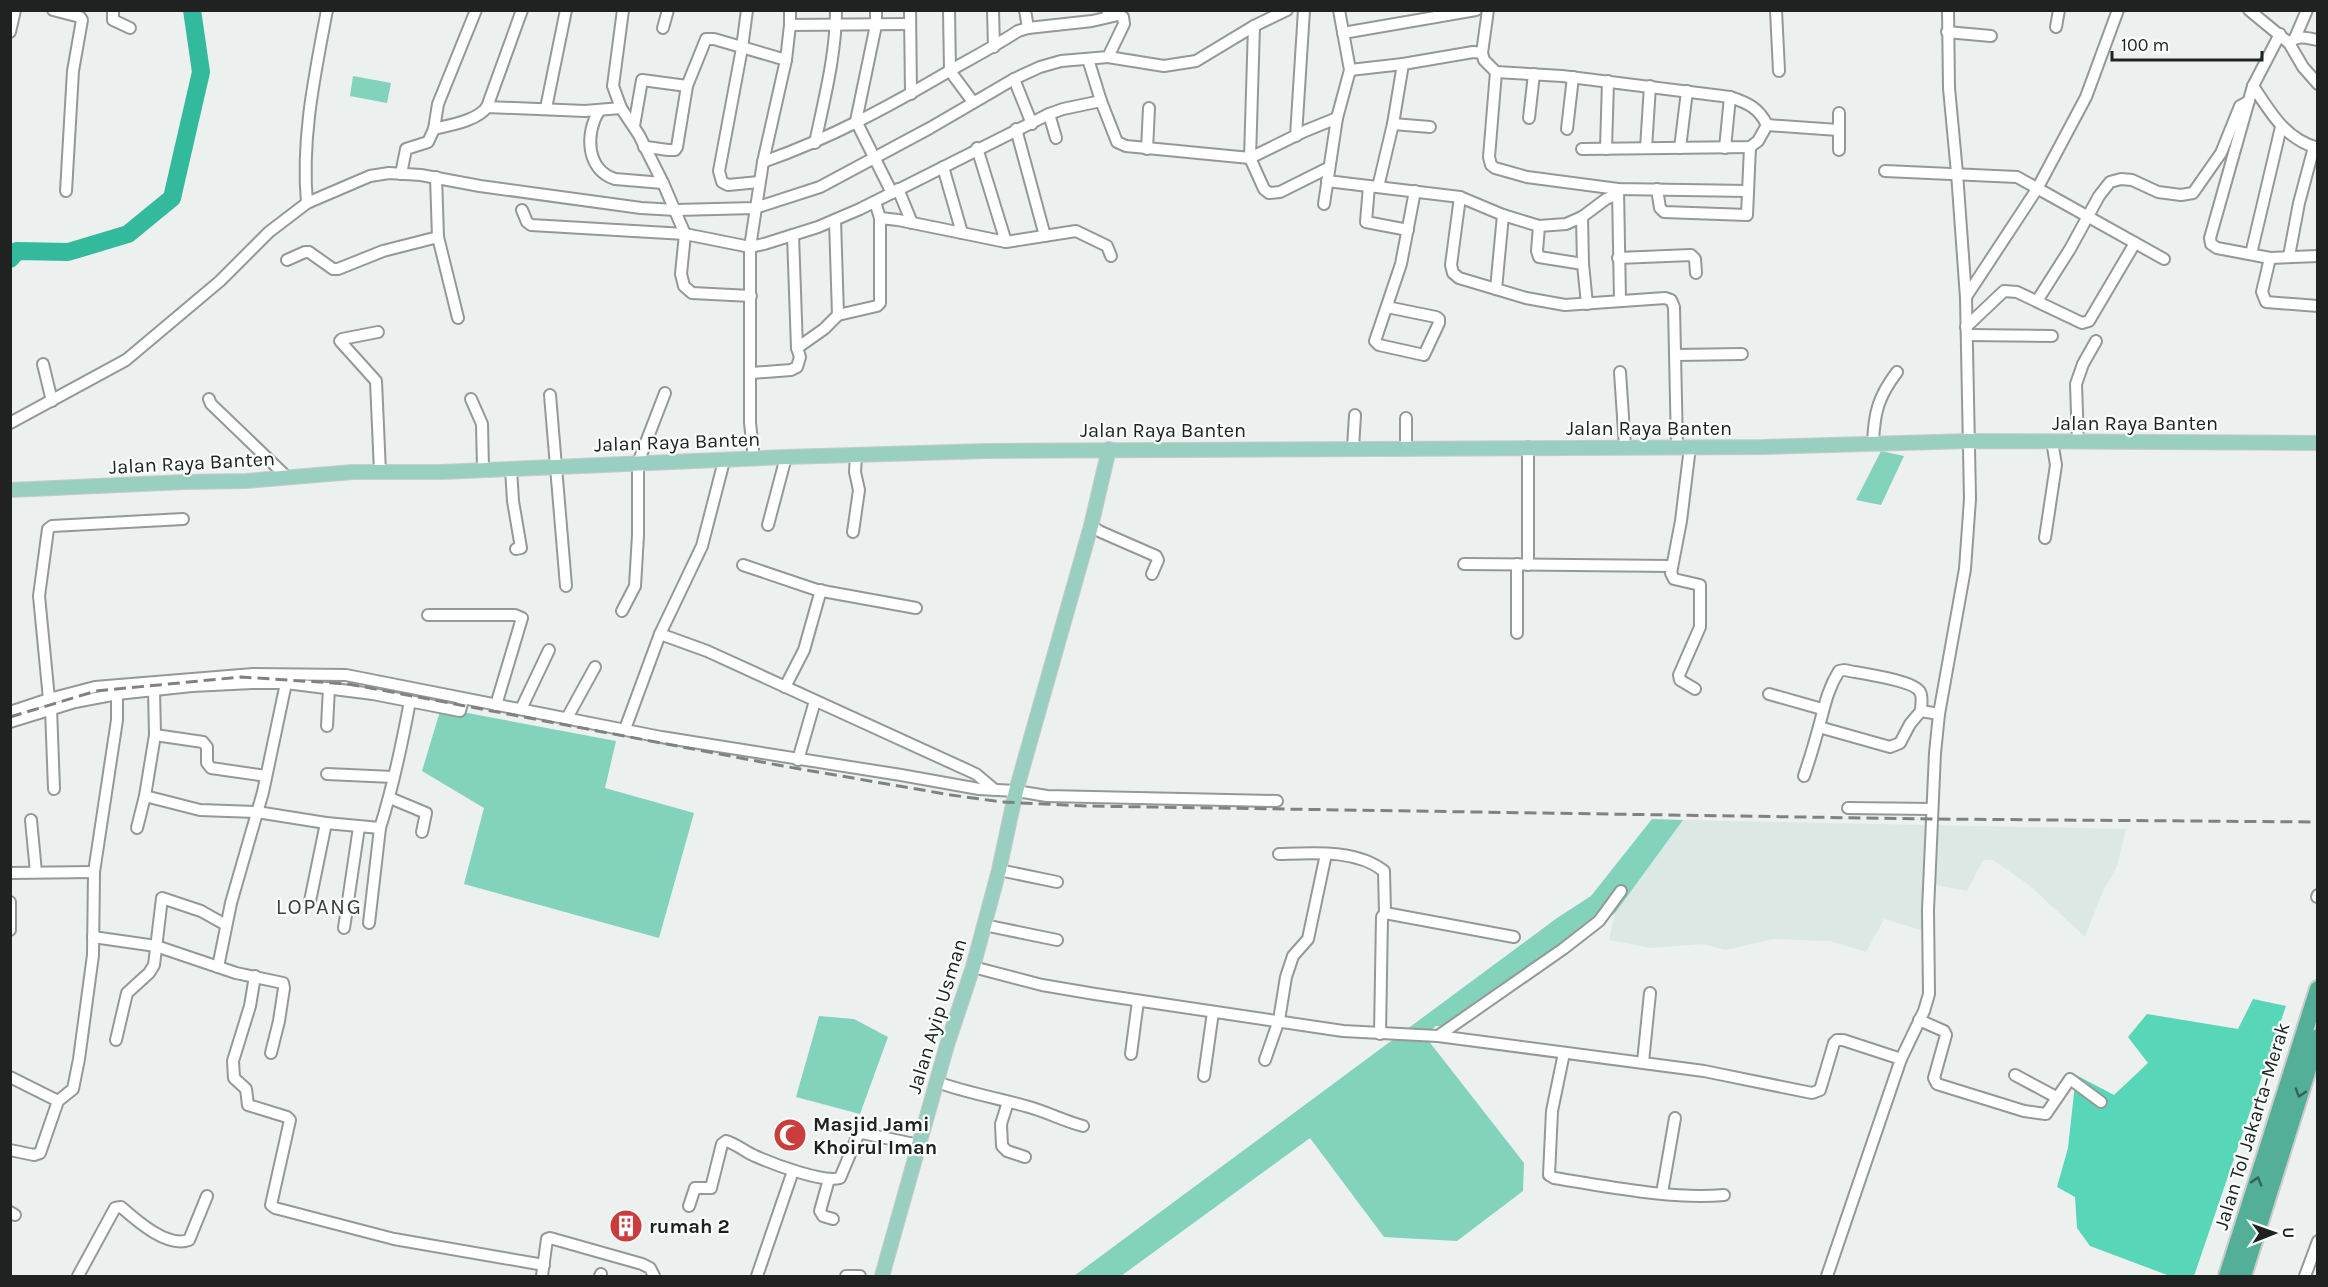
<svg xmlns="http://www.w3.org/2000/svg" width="2328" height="1287" font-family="Karla,sans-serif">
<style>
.built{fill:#dbe8e4}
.green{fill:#82d2bc}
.forest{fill:#58d6b8}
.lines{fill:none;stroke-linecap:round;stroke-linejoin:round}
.river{stroke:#33b99b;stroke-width:18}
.minor-casing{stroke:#949997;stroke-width:14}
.major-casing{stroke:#c9caca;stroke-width:16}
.highway-casing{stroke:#c9caca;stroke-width:20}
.minor{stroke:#fff;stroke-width:10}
.major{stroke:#98cfc1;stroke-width:14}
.highway{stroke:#53af98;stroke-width:16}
.rail{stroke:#7f8281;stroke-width:3;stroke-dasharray:12 6;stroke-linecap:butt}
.oneway{stroke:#376157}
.labels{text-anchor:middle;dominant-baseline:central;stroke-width:4.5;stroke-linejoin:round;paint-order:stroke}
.street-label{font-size:20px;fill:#202221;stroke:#f9fefc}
.poi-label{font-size:20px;font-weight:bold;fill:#202221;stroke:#f9fefc;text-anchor:start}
.quarter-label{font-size:22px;letter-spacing:1.5px;fill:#3b3f3e;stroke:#f9fefc}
</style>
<rect width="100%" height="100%" fill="#ecf0ef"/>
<!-- built -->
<path class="built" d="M1683 820 2126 829 2117 866 2103 891 2085 937 2029 885 1993 860H1983L1967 891 1932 884 1931 933 1884 919 1866 952 1830 941 1773 939 1725 950 1703 944 1651 948 1609 940 1615 913Z"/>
<!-- green -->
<g class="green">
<path d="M353 76 391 83 387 103 350 96Z"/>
<path d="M1881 451 1904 456 1881 505 1856 500Z"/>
<path d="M441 708 616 741 605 788 694 813 659 938 464 884 484 808 422 771Z"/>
<path d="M1652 819 1683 820 1615 913 1459 1028 1436 1026 1424 1035 1524 1163 1523 1191 1457 1241 1384 1237 1310 1138 1121 1276H1074L1557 918 1591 896Z"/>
<path d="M819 1016 854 1019 888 1037 860 1114 796 1097Z"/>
</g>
<!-- forest -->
<path class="forest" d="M2253 999 2286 1006 2194 1276H2170L2090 1246 2077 1228 2075 1197 2057 1187 2068 1148 2076 1075 2114 1095 2148 1063 2128 1037 2147 1014 2238 1029Z"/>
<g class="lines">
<!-- river -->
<path class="river" d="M10 259 17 251 68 252 128 234 172 198 201 72 192 10"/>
<!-- minor casing -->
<g class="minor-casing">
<g id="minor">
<path d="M53 10 80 17 82 20 73 71 66 191"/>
<path d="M113 10V20L130 28"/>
<path d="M476 10 438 104 434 129C450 125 477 121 487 107L585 111 621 108"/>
<path d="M623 10 613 86 621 108 639 135 663 183 685 234 681 274 684 286 692 293 751 296"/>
<path d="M747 10 742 48 719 171 722 182 728 185 759 182"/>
<path d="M876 10V25L856 121 892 193"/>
<path d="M910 10 911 94"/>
<path d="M949 10 950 71 973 102"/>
<path d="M993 10 994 47"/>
<path d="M1025 10 1028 28"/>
<path d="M1776 10 1779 71"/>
<path d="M2249 10 2289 43C2298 34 2306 38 2318 40"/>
<path d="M790 25 910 24"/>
<path d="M2056 27 2059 10"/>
<path d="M663 28 668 10"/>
<path d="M10 32 15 10"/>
<path d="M1947 32 1991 36"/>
<path d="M1343 33 1476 10"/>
<path d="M2280 34 2253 86 2210 238 2211 244 2217 248 2270 258 2318 256"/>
<path d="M2295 38 2307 10"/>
<path d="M2289 43 2303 67 2318 84"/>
<path d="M1482 53 1488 10"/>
<path d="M1108 57 1164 66 1196 61 1254 26 1287 10"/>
<path d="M1088 59 1101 101 1117 142 1126 146 1250 158 1254 26"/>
<path d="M1350 70 1403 64"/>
<path d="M1496 72 1489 157 1491 165 1495 168 1527 177 1618 189 1748 191"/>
<path d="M1014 79 1032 124"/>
<path d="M2253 86C2271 113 2285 139 2318 148"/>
<path d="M487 107 522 10"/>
<path d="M546 108 566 10"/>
<path d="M599 111C585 133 586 170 615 179L663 183"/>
<path d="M1049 114 1056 138"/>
<path d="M1529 118 1534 74"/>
<path d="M1393 124 1430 127"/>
<path d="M1767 125 1838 130"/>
<path d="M634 126 642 80 687 86"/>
<path d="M1016 129 1045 236"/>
<path d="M1567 129 1573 77"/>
<path d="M1296 136 1304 10"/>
<path d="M815 143C824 100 836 55 836 10"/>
<path d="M644 147C655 147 665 151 675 150L677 147 687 86 706 39H714L786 60"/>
<path d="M977 148 1006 242"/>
<path d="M1646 148 1650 86"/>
<path d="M1680 148 1687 91"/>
<path d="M1725 148 1730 97"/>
<path d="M1147 149 1149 108"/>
<path d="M1606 149 1608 81"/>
<path d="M1839 150V113"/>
<path d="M763 162C829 139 890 106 951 70 974 57 997 45 1018 31L1028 28 1092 21 1118 15"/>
<path d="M943 167 962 233 1006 242 1076 231 1107 246 1111 256"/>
<path d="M1328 168 1280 192 1269 193 1264 189 1250 158 1305 131 1337 118"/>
<path d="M1885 171 2017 177 2164 259"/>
<path d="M401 174 406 149 428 142 434 129"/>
<path d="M436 177 438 237 458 318"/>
<path d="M1327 181 1460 197 1503 215 1539 226 1537 251 1539 257 1583 264 1587 304"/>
<path d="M1369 186 1366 222 1408 230"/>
<path d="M1378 187 1393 124 1403 64 1473 52 1482 53 1484 60 1496 72 1562 76 1730 97C1748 103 1759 108 1767 125L1758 141 1750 147 1582 149"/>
<path d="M898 189 912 223"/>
<path d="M1618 189 1620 300"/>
<path d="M1657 189 1660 208 1664 212 1747 215 1750 147"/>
<path d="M1460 197 1451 265 1453 273 1459 278 1526 298 1565 305 1665 298 1671 300 1674 307 1677 447"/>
<path d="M307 203C301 138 315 74 327 10"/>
<path d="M1324 204 1337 118 1350 70 1339 10"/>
<path d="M522 210 527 222 531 225 685 234 750 247 764 244 818 227 860 209 1049 114 1063 109 1101 101"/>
<path d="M880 218 898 220 962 233"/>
<path d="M835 220 838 315"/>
<path d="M1539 226 1566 224 1582 217"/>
<path d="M793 235 797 348 824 329 838 315 877 306 880 303V218L875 202"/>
<path d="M2251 254 2281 127"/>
<path d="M2289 256 2299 203 2314 147"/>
<path d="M1618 258 1691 255 1695 259 1696 273"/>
<path d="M2270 258 2262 292 2266 302 2318 306"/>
<path d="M287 260 305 252H309L333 269H338L383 251 438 237"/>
<path d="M1583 264 1582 217 1606 199 1618 194"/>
<path d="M1496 289 1503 215"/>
<path d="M1966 297 2037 189 2086 97 2118 10"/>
<path d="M2037 301 2070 249 2099 196 2110 182 2121 179 2132 180 2158 192 2181 195 2193 193 2221 153 2240 106 2249 101"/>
<path d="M1387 307 1436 317 1439 319V323L1424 355 1379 345 1375 341 1401 264 1415 191"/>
<path d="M1966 327 2004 291 2017 292 2082 323 2089 321 2135 243"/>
<path d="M378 332 342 339 340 341 376 381 380 472"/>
<path d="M1967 335 2052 336"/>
<path d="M1676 355 1742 354"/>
<path d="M43 364 52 401"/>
<path d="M1620 372 1625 447"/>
<path d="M751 373 791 370 797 367 800 357 797 348"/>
<path d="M550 395 566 586"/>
<path d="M209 399 211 404 288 478"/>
<path d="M471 399 482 424 483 469"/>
<path d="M1406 418V448"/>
<path d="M10 423 126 360 220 281 269 232 307 203 370 176 389 173 421 175 480 186 641 208 676 210 755 208 820 187 930 128 1014 79 1040 67 1061 61 1108 57 1124 24 1123 17 1107 10"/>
<path d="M2078 442 2076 384 2083 364 2096 341"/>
<path d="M1873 444C1874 413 1878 397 1897 372"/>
<path d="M1528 447V565"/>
<path d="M1690 447 1681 521 1671 573 1674 579 1700 585V627L1679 675 1680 680 1695 689"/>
<path d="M1353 448 1355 415"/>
<path d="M754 459 750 423V247L763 162 786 60 790 25V10"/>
<path d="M511 469 513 501 521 548 516 549"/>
<path d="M768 525 786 457"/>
<path d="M1091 526 1101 532 1156 556 1158 560 1152 574"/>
<path d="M853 532 859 490 855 472 856 455"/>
<path d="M2045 538 2056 465 2052 441"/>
<path d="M1464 564 1672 566"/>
<path d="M1517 564V633"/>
<path d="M743 565 817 590 916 608"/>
<path d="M622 611 635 586 638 535V463L665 393"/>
<path d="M428 615H515L522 618 496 705"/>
<path d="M660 634 707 651 976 774 995 790"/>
<path d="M785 687 804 650 821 590"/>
<path d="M154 690 155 735 145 796 200 810 257 812 326 823 380 828C393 787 402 744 410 701"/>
<path d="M1769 694 1822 709"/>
<path d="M49 699 39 596 48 529 52 526 183 519"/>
<path d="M51 708 54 789"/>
<path d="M521 709 549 650"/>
<path d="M10 712 49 699 95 687 253 674 346 675 661 737 901 775 979 789 1016 791 1047 796 1277 801"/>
<path d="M567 718 595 667"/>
<path d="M10 722 75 702 117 694 192 686 252 683H286L373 694 460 711 463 699"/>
<path d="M327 726 329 688"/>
<path d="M1819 727 1890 747 1900 743 1910 724 1921 711 1939 714"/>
<path d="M625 729 660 634 702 546 724 461"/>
<path d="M155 735 203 742 207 747V763L211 768 266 776"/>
<path d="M798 760 815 701"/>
<path d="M327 774 393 777"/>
<path d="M1804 776C1809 761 1814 745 1818 730 1824 709 1827 690 1839 671L1844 670C1858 673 1914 680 1920 692 1923 697 1921 705 1921 711"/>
<path d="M390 798 426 813 422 832"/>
<path d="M1848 808 1932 809"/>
<path d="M31 820 36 872"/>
<path d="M137 828 145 796"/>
<path d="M1279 854C1313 853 1356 849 1384 871L1385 913"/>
<path d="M999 870 1057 882"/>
<path d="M10 873 94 872"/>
<path d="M2317 897 2318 895"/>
<path d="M310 901 326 823"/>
<path d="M10 902V930"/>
<path d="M369 923 380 828"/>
<path d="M984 925 1057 940"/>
<path d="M344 928 359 827"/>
<path d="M93 937 156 946 236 973 283 983 284 988 279 1021 271 1053"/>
<path d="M218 967 231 903 263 792 286 683"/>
<path d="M973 967 1042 985 1095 994 1343 1031 1438 1036 1704 1071 1812 1093 1820 1090 1834 1043 1837 1040H1843L1901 1059"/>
<path d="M255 976 250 1006 233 1061 234 1078 246 1089 248 1105 287 1117 290 1120 271 1205 275 1208 394 1239 544 1265"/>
<path d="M1919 1020 1944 1031 1946 1035 1934 1078 1937 1084 2024 1111 2046 1114 2070 1079 2101 1102"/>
<path d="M1380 1034 1382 917 1385 913 1514 937"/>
<path d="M1438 1036 1563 949 1599 921 1621 891"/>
<path d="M116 1040 127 993 149 973 154 965 162 898 201 911 226 925"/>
<path d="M1564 1053 1552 1111 1549 1175 1554 1178C1606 1186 1672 1200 1724 1195"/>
<path d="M1131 1054 1138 1001"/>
<path d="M1265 1060 1279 1020 1286 977 1293 956 1308 939 1326 854"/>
<path d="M1643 1062 1650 993"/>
<path d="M2015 1075 2056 1097"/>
<path d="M1204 1076 1213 1012"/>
<path d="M10 1077 58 1101"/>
<path d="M937 1082C967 1093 998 1098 1029 1107 1047 1112 1064 1121 1083 1126"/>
<path d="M1008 1102 1001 1124 1002 1146 1007 1151 1025 1157"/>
<path d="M10 1150 34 1155 40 1153 58 1101 73 1089 79 1059 93 955 94 872 117 720V694"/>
<path d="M829 1179 820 1211 823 1216 833 1219"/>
<path d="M1662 1193 1675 1118"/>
<path d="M689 1206 695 1188H711L722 1144 726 1141C737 1144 745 1152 755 1156 773 1164 823 1183 840 1178L858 1135 862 1133 919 1145"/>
<path d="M10 1212 15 1215"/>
<path d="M78 1276 115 1208 121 1207C137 1221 167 1248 189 1240L207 1196"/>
<path d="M542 1276 547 1239 550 1238 642 1264 650 1268 654 1276"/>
<path d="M600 1276 601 1274"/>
<path d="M757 1276 793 1171"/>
<path d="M846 1276H860"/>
<path d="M1827 1276 1901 1059 1924 1011 1929 994 1928 910 1935 753 1939 714 1965 569 1970 499 1966 298 1957 173 1949 88 1948 10"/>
<path d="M2305 1276 2318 1241"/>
</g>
</g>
<!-- major casing -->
<g class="major-casing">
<g id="major">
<path d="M10 490 185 482 246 481 353 472H442L786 457 987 451 1763 447 1970 441 2318 443"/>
<path d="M882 1276 947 1045 973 967 999 870 1016 791 1091 526 1109 449"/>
</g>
</g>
<!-- highway casing -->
<g class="highway-casing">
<g id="highway">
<path d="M2227 1276 2318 989"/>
<path d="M2243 1276 2318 1037"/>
</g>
</g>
<!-- minor -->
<use href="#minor" class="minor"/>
<!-- major -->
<use href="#major" class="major"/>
<!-- highway -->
<use href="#highway" class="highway"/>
<!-- rail -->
<path class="rail" d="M10 717 96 691 241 677 349 684 783 766 951 795 1002 802 1086 806 1931 819 2318 822"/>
</g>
<!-- one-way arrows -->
<defs><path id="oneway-chevron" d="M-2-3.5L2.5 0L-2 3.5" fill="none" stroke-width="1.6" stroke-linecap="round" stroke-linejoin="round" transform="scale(1.5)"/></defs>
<g class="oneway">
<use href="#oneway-chevron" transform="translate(2300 1093) rotate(107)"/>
<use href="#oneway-chevron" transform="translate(2257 1181) rotate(-73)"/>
</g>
<!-- icons -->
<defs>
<g id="mosque-disc" transform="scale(1.725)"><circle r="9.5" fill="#cb3c3d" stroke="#f9fefc"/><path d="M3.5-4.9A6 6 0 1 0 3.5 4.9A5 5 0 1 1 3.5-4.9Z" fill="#fff"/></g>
<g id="building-disc" transform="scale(1.725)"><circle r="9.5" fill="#cb3c3d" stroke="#f9fefc"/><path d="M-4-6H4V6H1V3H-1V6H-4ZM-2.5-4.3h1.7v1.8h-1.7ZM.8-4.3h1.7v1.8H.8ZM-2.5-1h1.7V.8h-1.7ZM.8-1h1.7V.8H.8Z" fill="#fff"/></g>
</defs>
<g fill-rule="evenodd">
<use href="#mosque-disc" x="790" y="1135"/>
<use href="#building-disc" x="626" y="1226"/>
</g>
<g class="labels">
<!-- street labels -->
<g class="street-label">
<text x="2135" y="423">Jalan Raya Banten</text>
<text x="1649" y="428">Jalan Raya Banten</text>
<text x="1163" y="430">Jalan Raya Banten</text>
<text transform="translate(677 442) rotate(-2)">Jalan Raya Banten</text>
<text transform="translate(192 463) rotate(-3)">Jalan Raya Banten</text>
<text transform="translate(937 1016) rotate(-73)">Jalan Ayip Usman</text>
<text transform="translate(2252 1126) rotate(-73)">Jalan Tol Jakarta–Merak</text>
</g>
<!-- poi labels -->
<g class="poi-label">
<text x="813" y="1124">Masjid Jami<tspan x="813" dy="23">Khoirul Iman</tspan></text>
<text x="649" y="1226">rumah 2</text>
</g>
<!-- quarter labels -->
<g class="quarter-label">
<text x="319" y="907">LOPANG</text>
</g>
</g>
<!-- border -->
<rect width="2328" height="1287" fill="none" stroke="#202221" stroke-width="24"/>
<!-- north arrow -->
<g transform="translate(2274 1233) rotate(89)" stroke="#f9fefc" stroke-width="4.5" paint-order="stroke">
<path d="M0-4.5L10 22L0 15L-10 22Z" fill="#202221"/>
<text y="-9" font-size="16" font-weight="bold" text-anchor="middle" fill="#202221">U</text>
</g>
<!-- scale -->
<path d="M2112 51v9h150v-9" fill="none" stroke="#202221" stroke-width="3"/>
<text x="2121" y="51" font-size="18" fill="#202221" stroke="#f9fefc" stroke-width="4.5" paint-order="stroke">100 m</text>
</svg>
